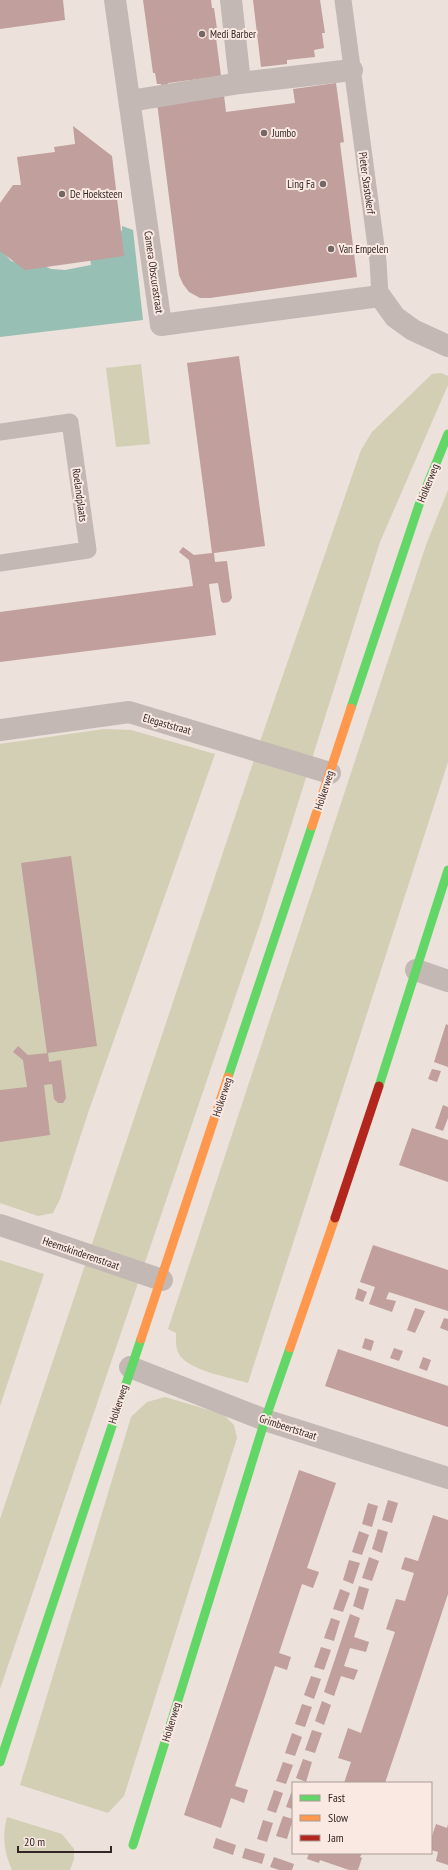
<svg xmlns="http://www.w3.org/2000/svg" width="448" height="1870" font-family="'PT Sans Narrow',sans-serif">
<style>
.green{fill:#d2cfb4}
.water{fill:#97bfb4}
.building{fill:#c09f9c}
.lines{fill:none;stroke-linecap:round;stroke-linejoin:round}
.lane{stroke:#c4b8b5;stroke-width:17}
.street{stroke:#c4b8b5;stroke-width:22}
.fast{stroke:#63d668;stroke-width:9}
.slow{stroke:#ff974d;stroke-width:9}
.jam{stroke:#b3261e;stroke-width:9}
.poi-dot{fill:#746764;stroke:#f9e9e2;stroke-width:1.5}
.labels{text-anchor:middle;dominant-baseline:central;stroke-width:4;stroke-linejoin:round;paint-order:stroke}
.poi-label{font-size:11px;fill:#342624;stroke:#f9e9e2;text-anchor:start}
.street-label{font-size:11px;fill:#342624;stroke:#f9e9e2}
</style>
<rect width="100%" height="100%" fill="#ece1db"/>
<path class="green" d="M 141,364 L 150,444 L 116,447 L 106,368 Z
M 441,373 L 448,376 L 448,385 L 380,542 L 261,921 L 0,1689 L 0,1519 L 264,730 L 361,450 L 372,432 L 432,374 Z
M 448,490 L 448,762 L 248,1383 C 231,1378 195,1371 183,1359 C 175,1352 176,1342 176,1333 L 168,1329 L 426,545 Z
M 104,729 L 131,730 L 215,754 L 88,1113 L 60,1199 L 53,1213 L 38,1216 L 0,1203 L 0,744 Z
M 0,1260 L 44,1274 L 0,1406 Z
M 165,1397 L 223,1414 L 234,1425 L 237,1438 L 124,1796 L 108,1813 L 20,1785 L 131,1417 L 147,1402 Z
M 7,1817 L 62,1834 L 74,1849 L 74,1859 L 70,1870 L 12,1870 C 4,1851 2,1837 7,1817 Z"/>
<path class="water" d="M 122,226 L 133,230 L 143,320 L 0,337 L 0,249 L 11,261 L 24,264 L 35,262 L 51,269 L 65,270 L 91,265 L 87,236 L 122,231 Z"/>
<path class="building" d="M 0,0 L 63,0 L 65,20 L 0,29 Z
M 143,0 L 211,0 L 212,8 L 214,8 L 217,29 L 215,30 L 221,76 L 168,83 L 169,87 L 161,89 L 161,84 L 157,84 L 155,73 L 153,73 Z
M 253,0 L 320,0 L 325,33 L 322,33 L 324,48 L 314,50 L 315,57 L 287,60 L 287,64 L 261,67 Z
M 336,83 L 344,142 L 340,143 L 357,277 L 210,298 L 200,298 L 189,292 L 183,284 L 179,275 L 157,103 L 224,95 L 226,112 L 295,103 L 293,89 Z
M 73,126 L 112,156 L 124,256 L 25,270 L 0,251 L 0,203 L 13,185 L 21,185 L 17,157 L 55,152 L 54,147 L 75,144 Z
M 239,356 L 265,546 L 214,553 L 215,562 L 227,561 L 232,598 L 229,602 L 223,603 L 221,601 L 218,583 L 209,584 L 216,635 L 0,662 L 0,612 L 193,586 L 189,560 L 179,552 L 183,547 L 194,555 L 212,553 L 187,363 Z
M 71,856 L 97,1046 L 47,1053 L 21,863 Z
M 446,1024 L 448,1025 L 448,1067 L 434,1062 Z
M 18,1046 L 28,1055 L 48,1053 L 49,1062 L 61,1060 L 66,1098 L 63,1103 L 58,1103 L 54,1099 L 52,1084 L 44,1085 L 50,1135 L 0,1142 L 0,1090 L 27,1087 L 23,1060 L 13,1052 Z
M 432,1069 L 441,1071 L 437,1082 L 428,1079 Z
M 443,1105 L 448,1107 L 448,1118 L 443,1131 L 435,1128 Z
M 412,1128 L 448,1140 L 448,1182 L 399,1165 Z
M 373,1245 L 448,1270 L 448,1311 L 389,1292 L 386,1299 L 396,1301 L 392,1312 L 369,1304 L 375,1287 L 360,1282 Z
M 358,1288 L 367,1292 L 363,1302 L 355,1299 Z
M 415,1308 L 425,1311 L 415,1333 L 407,1330 Z
M 444,1318 L 448,1319 L 448,1331 L 440,1328 Z
M 365,1338 L 374,1341 L 371,1351 L 362,1348 Z
M 394,1348 L 403,1351 L 399,1361 L 390,1358 Z
M 338,1349 L 448,1386 L 448,1427 L 325,1386 Z
M 423,1357 L 431,1360 L 427,1371 L 419,1368 Z
M 299,1470 L 336,1483 L 307,1568 L 319,1572 L 313,1588 L 302,1584 L 279,1653 L 291,1657 L 287,1670 L 275,1666 L 235,1786 L 248,1790 L 244,1803 L 231,1798 L 221,1828 L 184,1815 Z
M 388,1500 L 398,1503 L 392,1523 L 382,1520 Z
M 368,1503 L 378,1506 L 372,1527 L 362,1524 Z
M 433,1515 L 448,1520 L 448,1594 L 413,1700 L 385,1783 L 344,1783 L 351,1762 L 338,1758 L 348,1728 L 361,1733 L 395,1632 L 386,1629 L 396,1599 L 405,1601 L 414,1573 L 401,1569 L 405,1557 L 418,1561 Z
M 378,1529 L 388,1532 L 382,1553 L 372,1549 Z
M 359,1531 L 369,1535 L 362,1555 L 352,1552 Z
M 369,1557 L 379,1561 L 372,1581 L 362,1578 Z
M 349,1560 L 360,1563 L 353,1584 L 343,1580 Z
M 359,1586 L 369,1589 L 363,1610 L 353,1606 Z
M 340,1589 L 350,1593 L 343,1612 L 333,1609 Z
M 350,1614 L 360,1618 L 354,1637 L 369,1642 L 366,1652 L 350,1648 L 344,1666 L 358,1670 L 354,1680 L 341,1676 L 334,1696 L 324,1692 Z
M 331,1618 L 340,1621 L 334,1641 L 324,1638 Z
M 321,1647 L 331,1650 L 324,1670 L 314,1667 Z
M 311,1676 L 321,1679 L 314,1699 L 304,1695 Z
M 322,1701 L 331,1705 L 324,1725 L 315,1721 Z
M 302,1704 L 312,1707 L 305,1727 L 295,1724 Z
M 312,1730 L 322,1733 L 315,1753 L 305,1750 Z
M 292,1733 L 302,1737 L 295,1756 L 285,1753 Z
M 303,1759 L 312,1762 L 306,1782 L 296,1778 Z
M 283,1762 L 293,1765 L 286,1784 L 276,1781 Z
M 293,1788 L 293,1809 L 286,1807 Z
M 274,1790 L 283,1793 L 276,1813 L 267,1810 Z
M 283,1816 L 293,1819 L 287,1839 L 276,1836 Z
M 263,1820 L 273,1823 L 267,1842 L 257,1839 Z
M 436,1824 L 447,1828 L 448,1824 L 448,1865 L 436,1861 L 438,1852 L 431,1850 L 431,1839 Z
M 216,1838 L 236,1845 L 233,1855 L 213,1848 Z
M 245,1848 L 265,1854 L 262,1864 L 242,1858 Z
M 309,1853 L 362,1853 L 360,1857 L 362,1858 L 358,1870 L 349,1870 L 320,1860 L 319,1863 L 307,1859 Z
M 274,1857 L 294,1864 L 292,1870 L 279,1870 L 270,1867 Z"/>
<g class="lines">
<path class="lane" d="M 343,0 L 378,261 L 380,296
M 0,432 L 70,422 L 88,550 L 0,563"/>
<path class="street" d="M 115,0 L 161,325 L 380,296 L 395,317 L 413,330 L 448,346
M 231,0 L 240,83
M 130,101 L 240,83 L 352,70
M 0,730 L 129,712 L 330,773
M 416,970 L 448,981
M 0,1225 L 162,1280
M 130,1367 L 265,1420 L 448,1478"/>
<path class="fast" d="M 351,708 L 419,505 L 448,434
M 228,1077 L 312,826
M 379,1086 L 448,870
M 0,1762 L 141,1339
M 133,1845 L 265,1420 L 290,1348"/>
<path class="slow" d="M 312,826 L 351,708
M 141,1339 L 228,1077
M 290,1348 L 335,1218"/>
<path class="jam" d="M 335,1218 L 379,1086"/>
</g>
<g class="poi-dot">
<circle cx="202" cy="34" r="4"/>
<circle cx="264" cy="133" r="4"/>
<circle cx="323" cy="184" r="4"/>
<circle cx="62" cy="194" r="4"/>
<circle cx="331" cy="249" r="4"/>
</g>
<g class="labels">
<g class="poi-label">
<text x="210" y="34">Medi Barber</text>
<text x="272" y="133">Jumbo</text>
<text x="315" y="184" text-anchor="end">Ling Fa</text>
<text x="70" y="194">De Hoeksteen</text>
<text x="339" y="249">Van Empelen</text>
</g>
<g class="street-label">
<text transform="translate(367 183) rotate(82)">Pieter Stastokerf</text>
<text transform="translate(154 272) rotate(82)">Camera Obscurastraat</text>
<text transform="translate(428 483) rotate(-68)">Holkerweg</text>
<text transform="translate(80 495) rotate(82)">Roelandplaats</text>
<text transform="translate(167 724) rotate(16)">Elegaststraat</text>
<text transform="translate(324 790) rotate(-72)">Holkerweg</text>
<text transform="translate(222 1097) rotate(-72)">Holkerweg</text>
<text transform="translate(81 1253) rotate(19)">Heemskinderenstraat</text>
<text transform="translate(118 1404) rotate(-72)">Holkerweg</text>
<text transform="translate(288 1427) rotate(18)">Grimbeertstraat</text>
<text transform="translate(171 1722) rotate(-73)">Holkerweg</text>
</g>
</g>
<rect x="292" y="1782" width="140" height="72" fill="#f9e9e2" stroke="#aa9b96"/>
<rect x="300" y="1795" width="20" height="6" fill="#63d668" stroke="#aa9b96"/>
<text x="328" y="1802" font-size="12" fill="#342624">Fast</text>
<rect x="300" y="1815" width="20" height="6" fill="#ff974d" stroke="#aa9b96"/>
<text x="328" y="1822" font-size="12" fill="#342624">Slow</text>
<rect x="300" y="1835" width="20" height="6" fill="#b3261e" stroke="#aa9b96"/>
<text x="328" y="1842" font-size="12" fill="#342624">Jam</text>
<path d="M18 1846v6h93v-6" fill="none" stroke="#342624" stroke-width="2"/>
<text x="24" y="1846" font-size="12" fill="#342624" stroke="#f9e9e2" stroke-width="3" paint-order="stroke">20 m</text>
</svg>
